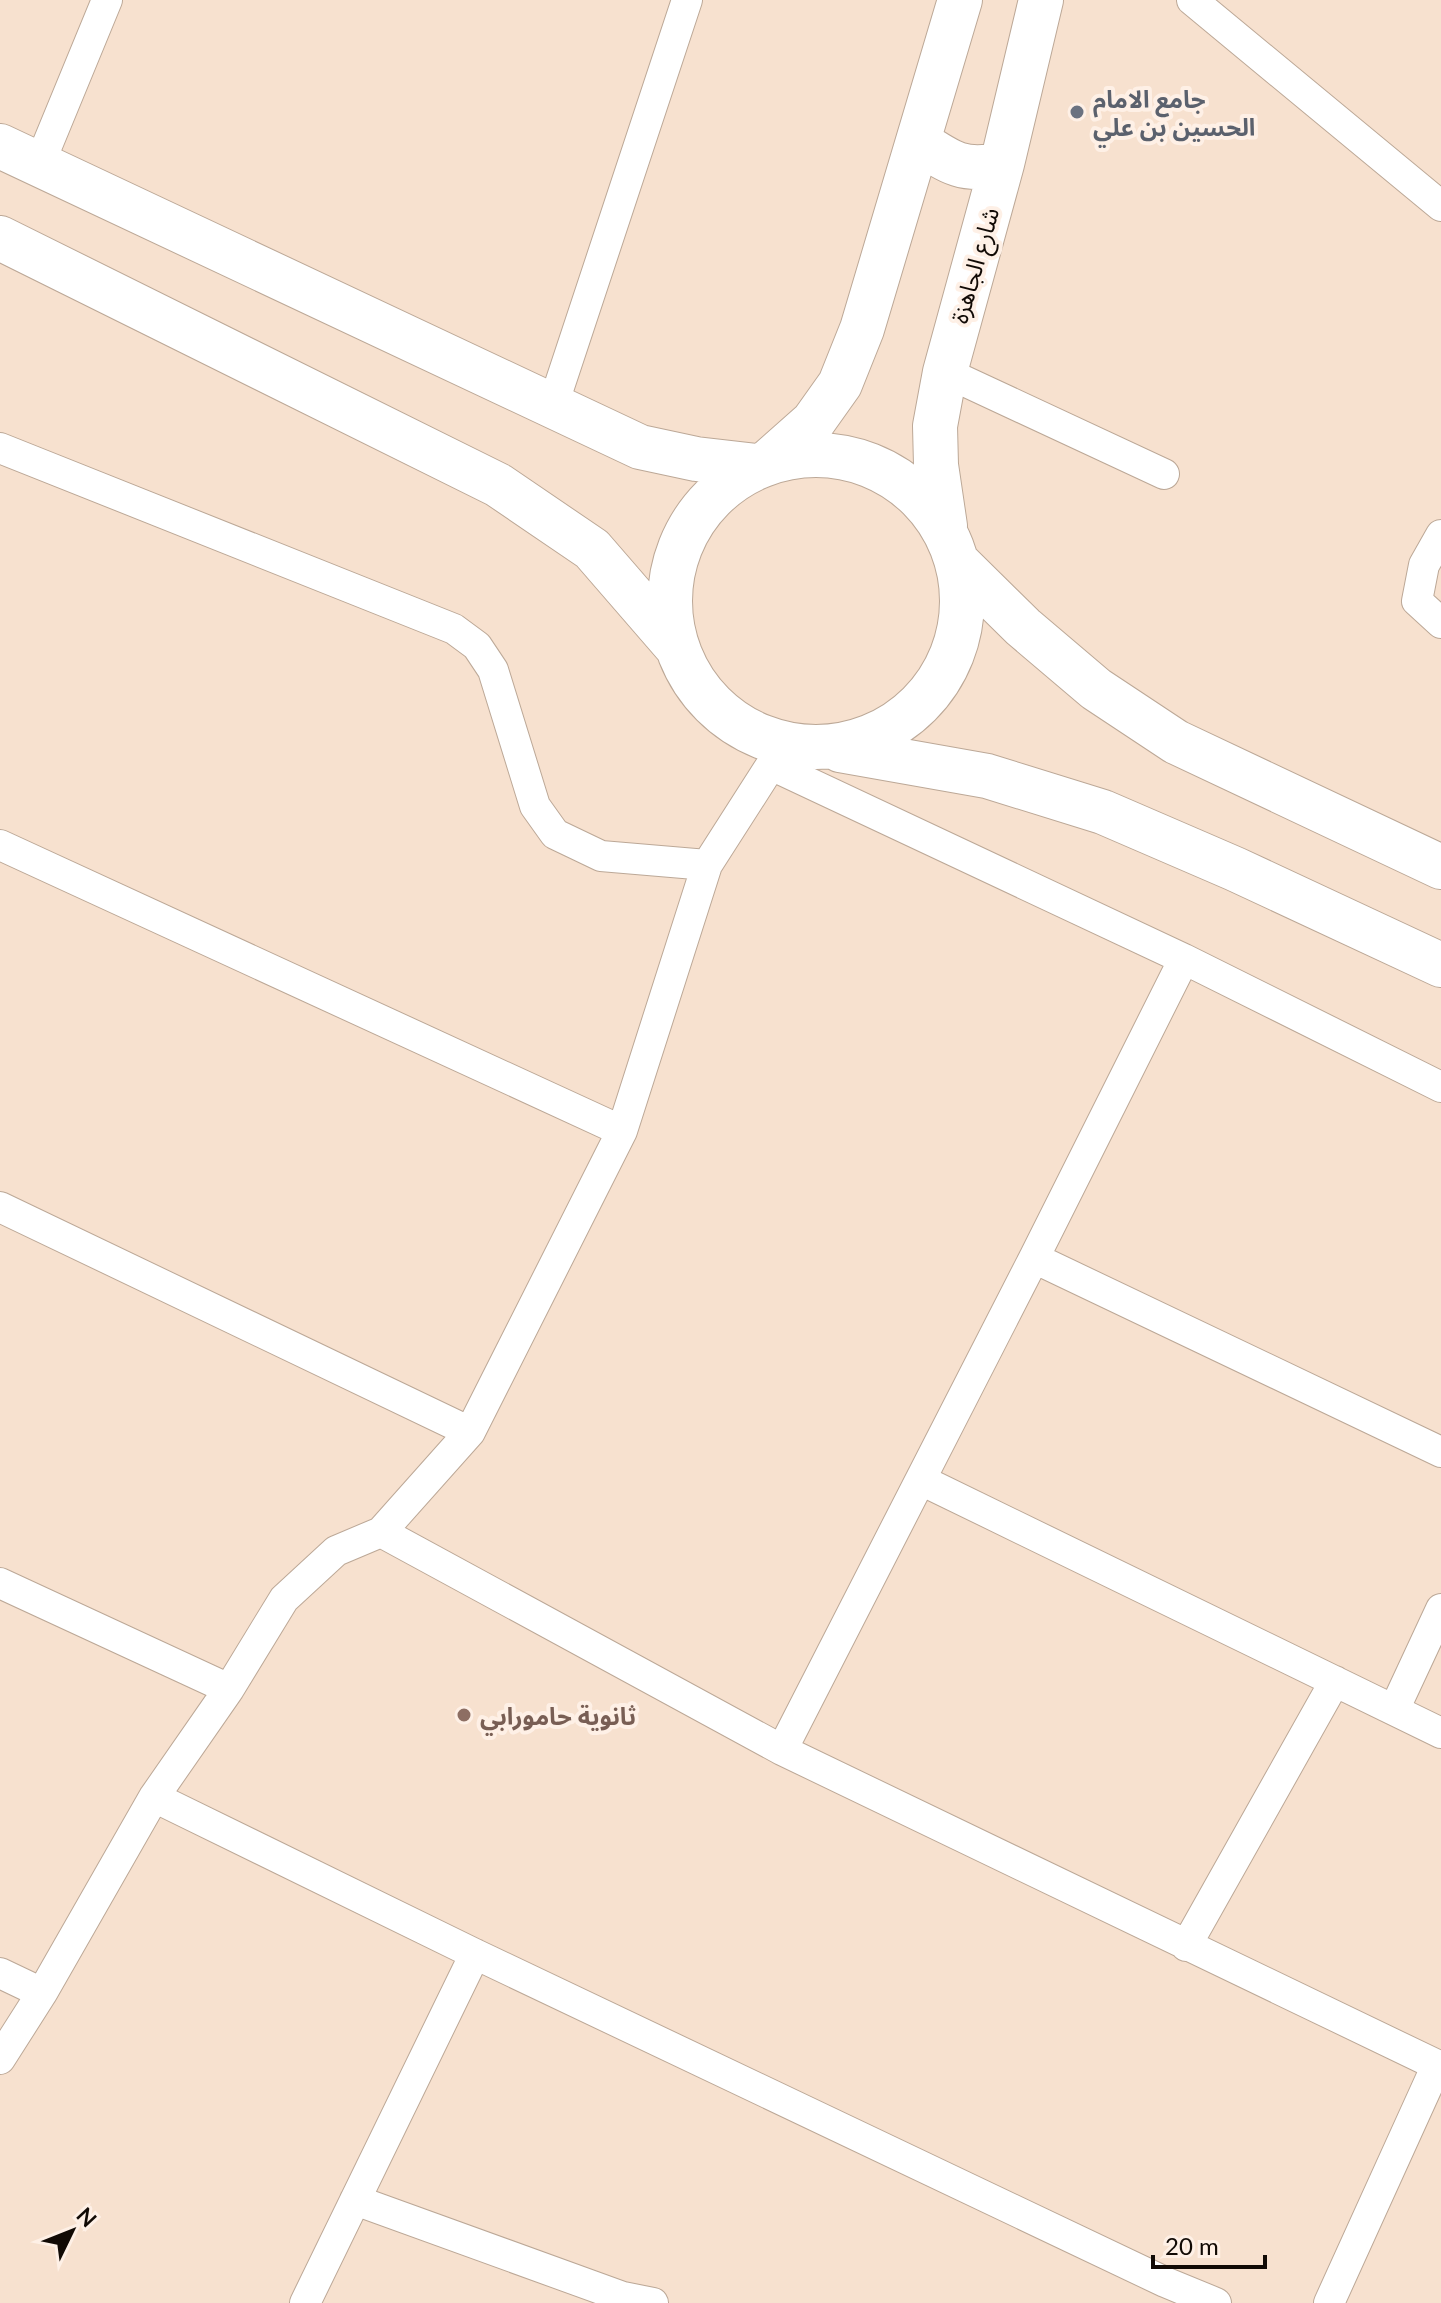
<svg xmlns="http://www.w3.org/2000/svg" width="1441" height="2303" font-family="Lato,'Noto Sans Arabic',sans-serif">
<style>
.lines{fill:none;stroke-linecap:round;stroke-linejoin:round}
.street-casing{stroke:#bca897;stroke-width:32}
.secondary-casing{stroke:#bca897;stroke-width:46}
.street{stroke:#fff;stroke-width:30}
.secondary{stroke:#fff;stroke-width:44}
.worship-dot{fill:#6b7280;stroke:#fef0e6;stroke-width:3}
.education-dot{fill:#8d6e63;stroke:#fef0e6;stroke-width:3}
.labels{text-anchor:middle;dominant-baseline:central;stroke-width:8;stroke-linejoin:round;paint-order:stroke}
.worship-label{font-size:24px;font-weight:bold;fill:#5b616d;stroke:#fef0e6;text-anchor:start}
.street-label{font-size:24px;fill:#110a05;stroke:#fef0e6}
.education-label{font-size:24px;font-weight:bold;fill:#785e54;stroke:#fef0e6;text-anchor:start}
</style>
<rect width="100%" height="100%" fill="#f7e1cf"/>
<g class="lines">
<g class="street-casing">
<path id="street" d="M 1192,0 L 1441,206
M 39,165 L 107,0
M 945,372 L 1164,474
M 553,405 L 687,0
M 0,448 L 454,629 L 477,646 L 493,670 L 535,806 L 555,834 L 601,856 L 707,865
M 1441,535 L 1424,565 L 1417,601 L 1441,623
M 771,765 L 1184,959 L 1441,1087
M 0,845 L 622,1131
M 0,1207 L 470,1432
M 1034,1258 L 1441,1452
M 921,1480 L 1441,1733
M 381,1532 L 782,1750 L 1441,2067
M 0,1583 L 229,1689
M 1394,1710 L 1441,1609
M 782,1750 L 1034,1258 L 1184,959
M 154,1797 L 475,1954 L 1165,2282 L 1216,2303
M 1186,1946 L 1335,1681
M 0,1973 L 42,1993
M 0,2059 L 42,1993 L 154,1797 L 229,1689 L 284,1599 L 336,1551 L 381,1532 L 470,1432 L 622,1131 L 707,865 L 771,765 L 779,744
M 355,2200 L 623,2297 L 653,2303
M 305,2303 L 475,1954
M 1329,2303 L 1437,2065"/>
</g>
<g class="secondary-casing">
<path id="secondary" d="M 919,142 C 950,163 964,173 1002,164
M 0,146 L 640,447 L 696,459 L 757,466
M 0,238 L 498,485 L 592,549 L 676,646
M670 601a146 146 0 1 1 292 0a146 146 0 1 1-292 0Z
M 769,461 L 813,422 L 840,384 L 862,329 L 960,0
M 945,526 L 936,465 L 935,426 L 945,372 L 1002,164 L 1041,0
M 960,565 L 1023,627 L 1096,689 L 1176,742 L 1441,867
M 840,750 L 987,776 L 1103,812 L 1235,869 L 1441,965"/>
</g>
<use href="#street" class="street"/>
<use href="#secondary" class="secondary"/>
</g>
<circle class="worship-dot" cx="1077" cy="112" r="8"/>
<circle class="education-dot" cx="464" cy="1715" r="8"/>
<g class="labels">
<g class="worship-label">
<text x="1093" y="98">جامع الامام<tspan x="1093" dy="28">الحسين بن علي</tspan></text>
</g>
<g class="street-label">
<text transform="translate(974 265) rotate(-74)">شارع الجاهزة</text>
</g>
<g class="education-label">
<text x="480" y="1715">ثانوية حامورابي</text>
</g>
</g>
<g transform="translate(72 2231) rotate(47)" stroke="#fef0e6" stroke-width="6" paint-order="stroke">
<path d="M0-6L14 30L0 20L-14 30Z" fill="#110a05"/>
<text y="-12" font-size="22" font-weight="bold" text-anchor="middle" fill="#110a05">N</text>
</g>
<path d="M1153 2255v12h112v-12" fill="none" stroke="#110a05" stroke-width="4"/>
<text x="1165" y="2255" font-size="24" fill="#110a05" stroke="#fef0e6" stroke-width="6" paint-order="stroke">20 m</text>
</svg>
